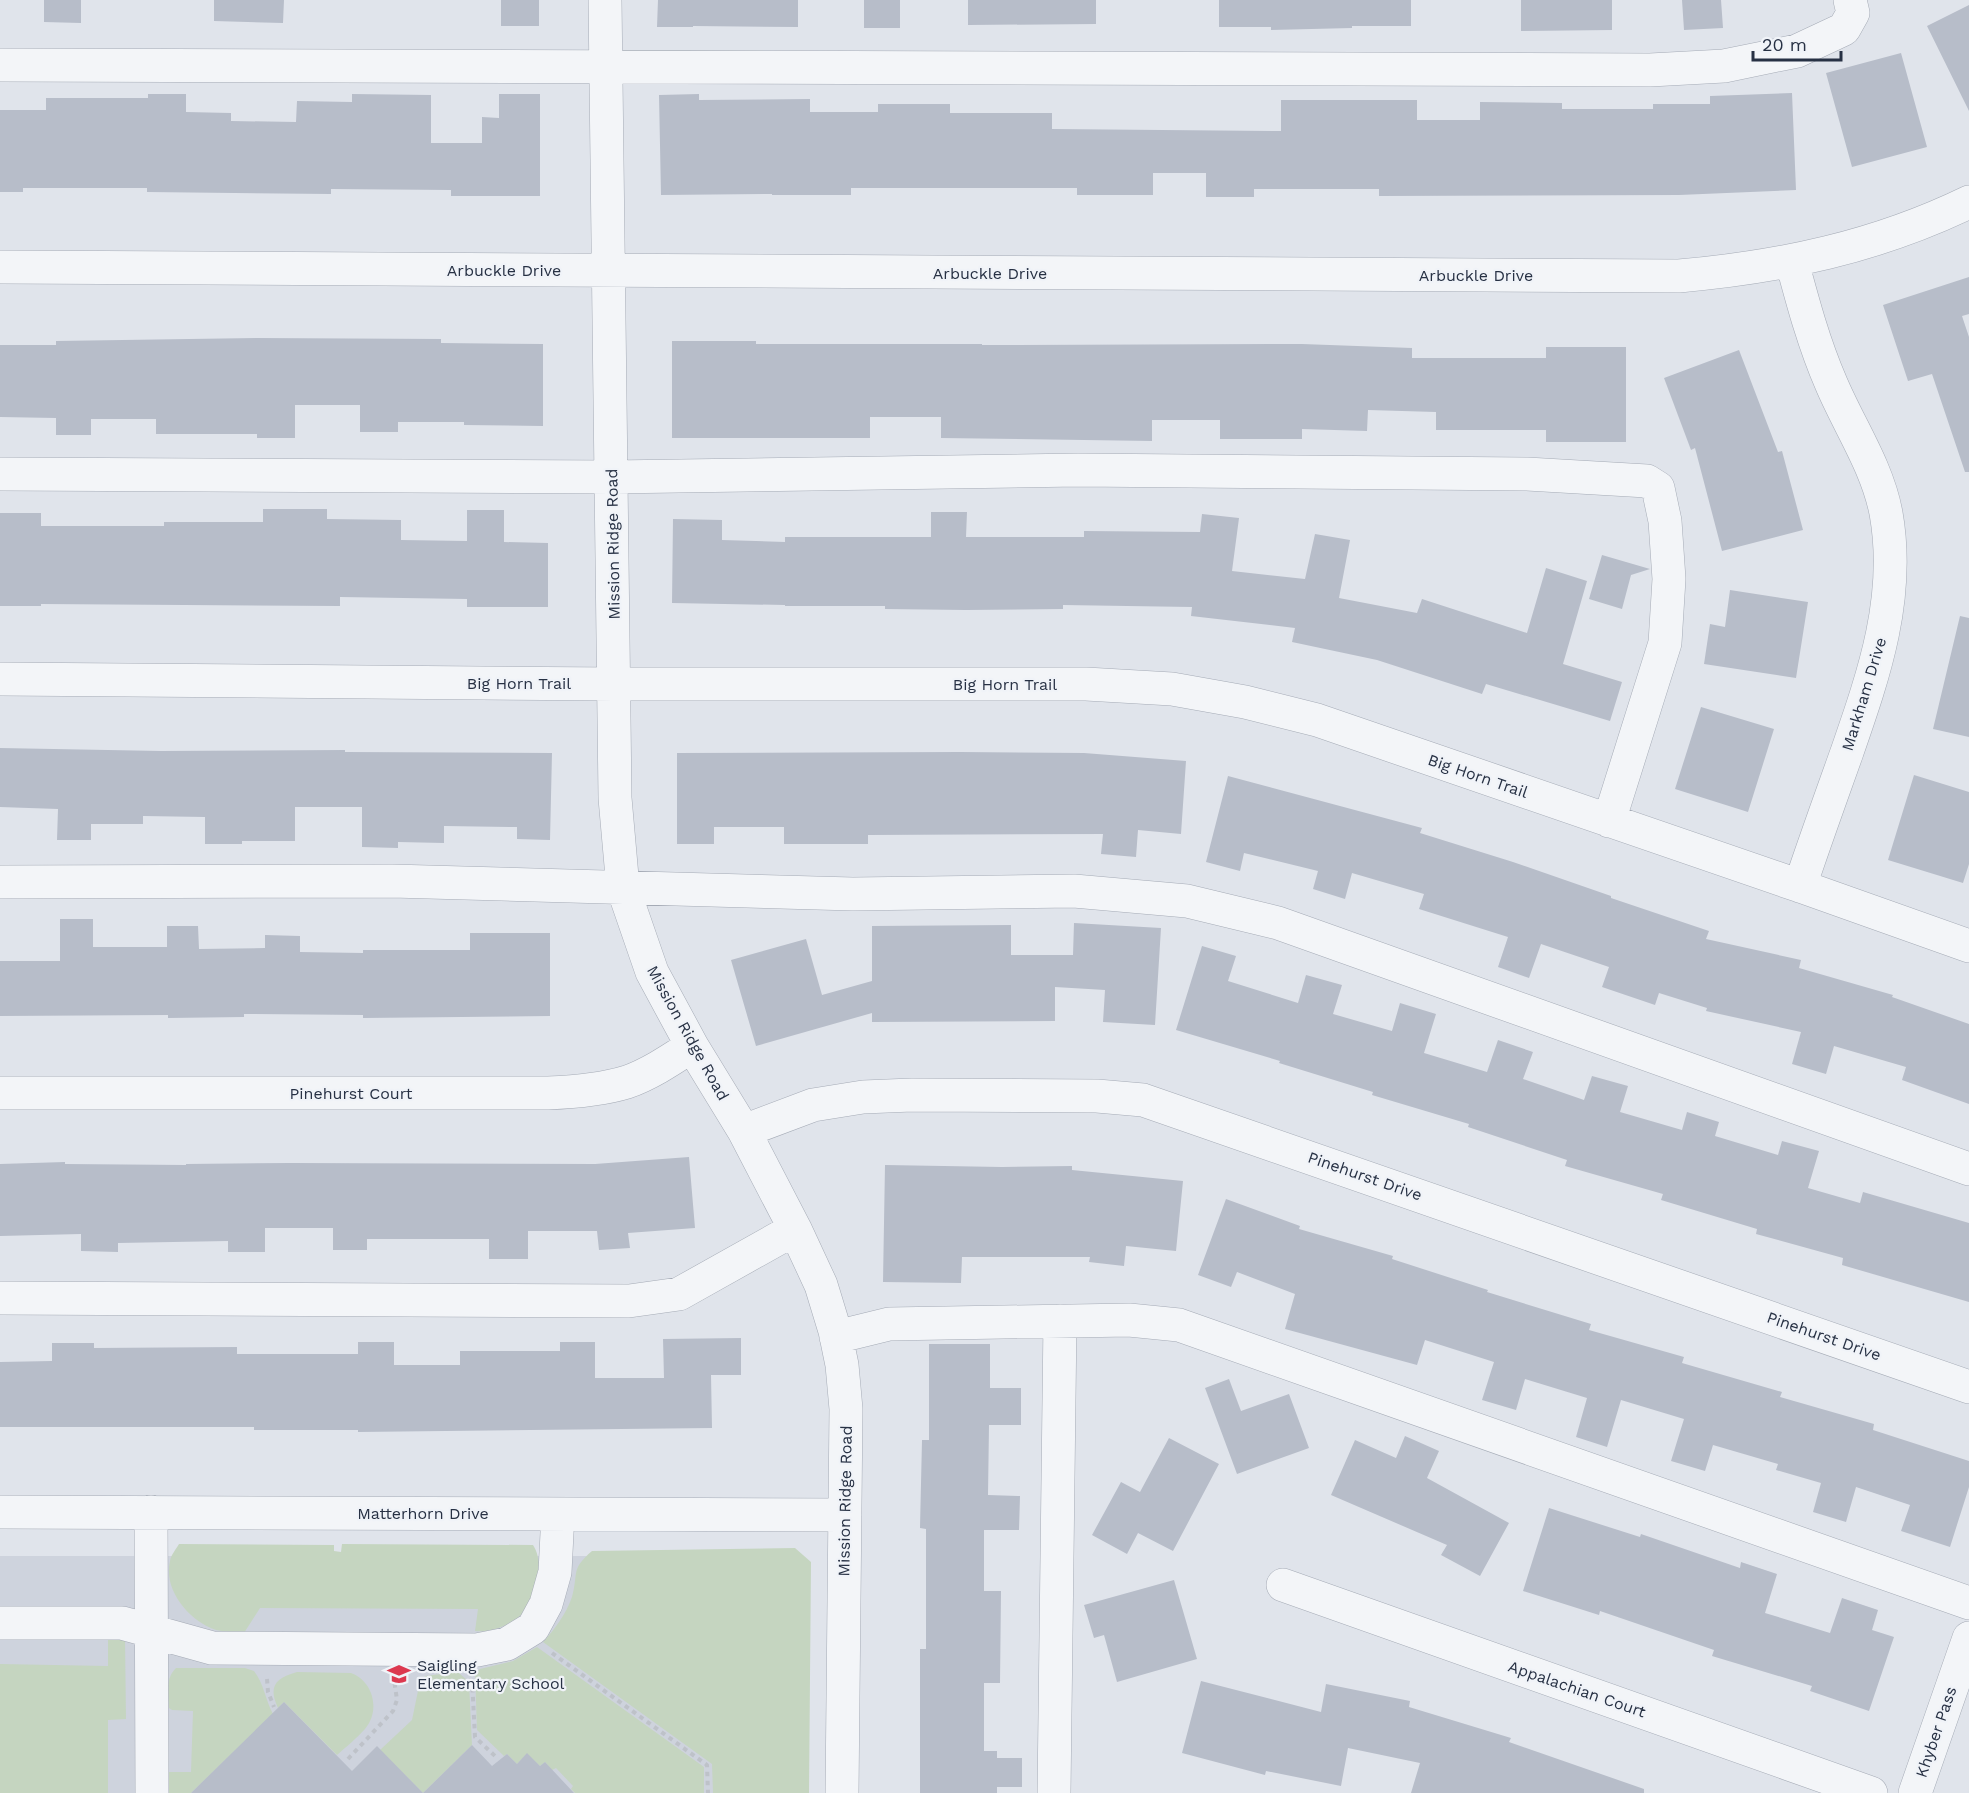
<svg xmlns="http://www.w3.org/2000/svg" width="1969" height="1793" font-family="'Work Sans',sans-serif">
<style>
.built{fill:#ced3dd}
.green{fill:#c5d5c0}
.building{fill:#b7bdc9}
.lines{fill:none;stroke-linecap:round;stroke-linejoin:round}
.minor-casing{stroke:#a5abb6;stroke-width:34}
.path{stroke:#bec2c9;stroke-width:4;stroke-dasharray:4.5 4.5;stroke-linecap:butt}
.minor{stroke:#f3f5f8;stroke-width:33}
.labels{text-anchor:middle;dominant-baseline:central;stroke-width:4.5;stroke-linejoin:round;paint-order:stroke}
.street-label{font-size:16px;fill:#273144;stroke:#f0f3f8}
.poi-label{font-size:16px;fill:#273144;stroke:#f0f3f8;text-anchor:start}
</style>
<rect width="100%" height="100%" fill="#e0e4eb"/>
<path class="built" d="M 0,1556 L 798,1556 L 797,1793 L 0,1793 Z"/>
<path class="green" d="M 179,1544 L 334,1545 L 334,1551 L 341,1552 L 342,1544 L 533,1545 C 545,1563 538,1599 522,1614 C 510,1625 491,1633 475,1631 L 478,1609 L 260,1608 L 244,1633 C 235,1632 225,1632 216,1630 C 189,1621 163,1590 170,1561 C 171,1555 176,1549 179,1544 Z
M 795,1548 L 811,1562 L 809,1793 L 713,1793 L 712,1764 L 543,1642 C 555,1629 566,1614 572,1597 C 579,1572 570,1570 592,1551 Z
M 125,1637 L 126,1719 L 108,1720 L 108,1793 L 0,1793 L 0,1664 L 108,1666 L 108,1638 Z
M 537,1647 L 704,1767 L 704,1793 L 575,1793 L 571,1789 L 573,1786 L 556,1768 L 552,1770 L 545,1762 L 540,1766 L 527,1754 L 517,1764 L 507,1754 L 504,1756 L 477,1730 L 475,1673 L 480,1669 L 513,1661 Z
M 176,1668 L 245,1668 L 254,1671 C 264,1684 265,1699 273,1714 L 191,1793 L 168,1793 L 169,1772 L 191,1772 L 193,1711 L 172,1710 L 169,1708 C 168,1693 165,1679 176,1668 Z
M 297,1672 L 351,1673 C 373,1681 381,1710 365,1729 C 357,1738 346,1747 337,1755 L 284,1702 L 278,1708 C 268,1687 275,1678 297,1672 Z
M 458,1672 L 469,1682 L 472,1745 L 423,1793 L 380,1750 L 412,1720 L 419,1686 L 425,1676 Z"/>
<path class="building" d="M 44,0 L 81,0 L 81,23 L 44,22 Z
M 214,0 L 284,0 L 283,23 L 214,21 Z
M 501,0 L 539,0 L 539,26 L 501,26 Z
M 658,0 L 798,0 L 798,27 L 693,26 L 693,27 L 657,27 Z
M 864,0 L 900,0 L 900,28 L 864,28 Z
M 968,0 L 1096,0 L 1096,24 L 968,25 Z
M 1219,0 L 1411,0 L 1411,26 L 1352,26 L 1352,28 L 1271,30 L 1271,27 L 1219,27 Z
M 1521,0 L 1612,0 L 1612,30 L 1521,31 Z
M 1682,0 L 1721,0 L 1723,28 L 1684,30 Z
M 1969,5 L 1969,111 L 1927,26 Z
M 1901,53 L 1927,147 L 1852,167 L 1826,73 Z
M 1792,93 L 1796,190 L 1679,195 L 1379,196 L 1379,189 L 1254,189 L 1254,197 L 1206,197 L 1206,173 L 1153,173 L 1153,195 L 1077,195 L 1077,188 L 851,188 L 851,195 L 772,195 L 772,194 L 661,195 L 659,95 L 699,94 L 699,100 L 810,99 L 810,112 L 878,112 L 878,104 L 950,104 L 950,113 L 1052,113 L 1052,129 L 1281,131 L 1281,100 L 1417,100 L 1417,120 L 1480,120 L 1480,102 L 1562,103 L 1562,109 L 1653,109 L 1653,104 L 1710,104 L 1710,96 Z
M 148,94 L 186,94 L 186,112 L 231,113 L 231,121 L 296,122 L 297,101 L 352,102 L 352,94 L 431,95 L 431,143 L 482,143 L 482,117 L 499,118 L 499,94 L 540,94 L 540,196 L 451,196 L 451,190 L 331,189 L 331,194 L 147,192 L 147,188 L 23,188 L 23,192 L 0,192 L 0,110 L 46,110 L 46,98 L 148,98 Z
M 1969,277 L 1969,314 L 1962,316 L 1969,337 L 1969,472 L 1965,472 L 1932,374 L 1908,381 L 1883,305 Z
M 257,338 L 441,339 L 441,343 L 543,344 L 543,426 L 464,425 L 464,422 L 398,422 L 398,432 L 360,432 L 360,405 L 295,405 L 295,438 L 257,438 L 257,434 L 156,434 L 156,419 L 91,419 L 91,435 L 56,435 L 56,418 L 0,417 L 0,345 L 56,345 L 56,341 Z
M 672,341 L 756,341 L 756,344 L 982,344 L 982,345 L 1302,344 L 1412,348 L 1412,358 L 1546,358 L 1546,347 L 1626,347 L 1626,442 L 1546,442 L 1546,430 L 1436,430 L 1436,412 L 1368,410 L 1367,431 L 1302,429 L 1302,439 L 1220,439 L 1220,420 L 1152,420 L 1152,441 L 941,438 L 941,417 L 870,417 L 870,438 L 672,438 Z
M 1739,350 L 1778,452 L 1782,451 L 1803,530 L 1722,551 L 1695,448 L 1691,450 L 1664,378 Z
M 263,509 L 327,509 L 327,519 L 401,520 L 401,540 L 467,541 L 467,510 L 504,510 L 504,542 L 548,543 L 548,607 L 467,607 L 467,599 L 340,597 L 340,606 L 41,604 L 41,606 L 0,606 L 0,513 L 41,513 L 41,526 L 164,526 L 164,522 L 263,522 Z
M 931,512 L 967,512 L 966,537 L 1084,537 L 1084,531 L 1200,532 L 1202,514 L 1239,518 L 1232,571 L 1305,579 L 1315,534 L 1350,540 L 1339,598 L 1417,613 L 1422,599 L 1527,633 L 1546,568 L 1587,581 L 1563,664 L 1622,682 L 1610,721 L 1486,684 L 1482,694 L 1377,660 L 1292,642 L 1295,628 L 1191,616 L 1192,607 L 1063,605 L 1063,609 L 966,610 L 885,609 L 885,606 L 785,606 L 785,605 L 672,603 L 673,519 L 722,520 L 722,540 L 785,542 L 785,537 L 931,537 Z
M 1602,555 L 1650,569 L 1631,575 L 1622,609 L 1589,599 Z
M 1730,590 L 1808,602 L 1796,678 L 1704,664 L 1710,624 L 1725,627 Z
M 1960,616 L 1969,618 L 1969,737 L 1933,729 Z
M 1701,707 L 1774,729 L 1748,812 L 1675,789 Z
M 0,748 L 161,751 L 345,750 L 345,752 L 552,753 L 550,840 L 517,839 L 517,827 L 444,826 L 444,843 L 398,842 L 398,848 L 362,847 L 362,807 L 295,807 L 295,841 L 242,841 L 242,844 L 205,844 L 205,817 L 143,816 L 143,824 L 91,824 L 91,840 L 57,840 L 58,809 L 0,807 Z
M 960,752 L 1084,753 L 1186,761 L 1181,834 L 1138,830 L 1136,857 L 1101,854 L 1103,834 L 868,835 L 868,844 L 784,844 L 784,827 L 714,827 L 714,844 L 677,844 L 677,753 Z
M 1914,775 L 1969,792 L 1969,864 L 1963,883 L 1888,860 Z
M 1228,776 L 1422,828 L 1420,833 L 1513,862 L 1611,896 L 1611,898 L 1709,931 L 1706,939 L 1801,960 L 1799,968 L 1893,995 L 1892,997 L 1969,1024 L 1969,1104 L 1902,1080 L 1906,1067 L 1834,1046 L 1826,1074 L 1792,1064 L 1801,1032 L 1706,1011 L 1707,1008 L 1659,993 L 1655,1005 L 1602,987 L 1609,967 L 1541,944 L 1529,978 L 1498,967 L 1508,937 L 1419,909 L 1424,894 L 1352,873 L 1345,899 L 1313,889 L 1318,871 L 1244,853 L 1240,871 L 1206,862 Z
M 60,919 L 93,919 L 93,947 L 167,947 L 167,926 L 198,926 L 199,949 L 265,948 L 265,935 L 300,936 L 300,952 L 363,953 L 363,950 L 470,950 L 470,933 L 550,933 L 550,1016 L 363,1018 L 363,1015 L 244,1014 L 244,1017 L 168,1018 L 168,1015 L 0,1016 L 0,961 L 60,961 Z
M 1074,923 L 1161,928 L 1155,1025 L 1103,1022 L 1105,990 L 1055,987 L 1055,1021 L 872,1022 L 872,1013 L 756,1046 L 731,960 L 806,939 L 822,995 L 872,981 L 872,926 L 1011,925 L 1011,955 L 1073,955 Z
M 1202,946 L 1236,956 L 1228,981 L 1298,1003 L 1306,975 L 1342,985 L 1333,1014 L 1392,1031 L 1400,1003 L 1436,1014 L 1424,1053 L 1487,1072 L 1498,1040 L 1533,1052 L 1523,1079 L 1584,1100 L 1592,1076 L 1628,1086 L 1620,1112 L 1682,1130 L 1687,1112 L 1719,1122 L 1715,1136 L 1778,1155 L 1782,1141 L 1819,1151 L 1808,1188 L 1860,1203 L 1863,1192 L 1969,1223 L 1969,1302 L 1842,1265 L 1843,1258 L 1756,1234 L 1757,1229 L 1661,1200 L 1663,1194 L 1565,1166 L 1567,1160 L 1468,1127 L 1469,1124 L 1372,1095 L 1373,1092 L 1279,1063 L 1280,1061 L 1176,1030 Z
M 689,1157 L 695,1228 L 628,1233 L 630,1248 L 599,1250 L 597,1231 L 528,1231 L 528,1259 L 489,1259 L 489,1239 L 367,1239 L 367,1250 L 333,1250 L 333,1228 L 265,1228 L 265,1252 L 228,1252 L 228,1241 L 118,1243 L 118,1252 L 81,1251 L 81,1234 L 0,1236 L 0,1164 L 65,1162 L 65,1164 L 186,1165 L 186,1164 L 290,1163 L 595,1164 Z
M 885,1165 L 1002,1167 L 1072,1166 L 1072,1170 L 1183,1181 L 1176,1251 L 1126,1246 L 1124,1266 L 1089,1262 L 1090,1257 L 962,1257 L 961,1283 L 883,1282 Z
M 1226,1199 L 1300,1226 L 1299,1229 L 1393,1256 L 1392,1259 L 1488,1290 L 1487,1292 L 1591,1324 L 1589,1330 L 1684,1357 L 1682,1363 L 1782,1392 L 1780,1397 L 1874,1424 L 1873,1430 L 1969,1461 L 1969,1487 L 1950,1547 L 1901,1531 L 1910,1505 L 1856,1487 L 1846,1522 L 1813,1512 L 1821,1483 L 1776,1470 L 1778,1464 L 1713,1445 L 1705,1471 L 1671,1461 L 1684,1419 L 1621,1400 L 1607,1447 L 1576,1437 L 1587,1398 L 1525,1379 L 1516,1410 L 1482,1400 L 1494,1362 L 1425,1340 L 1417,1365 L 1285,1329 L 1295,1294 L 1237,1272 L 1231,1287 L 1198,1275 Z
M 741,1338 L 741,1375 L 711,1375 L 712,1428 L 358,1432 L 358,1430 L 254,1430 L 254,1427 L 0,1427 L 0,1362 L 52,1361 L 52,1343 L 94,1343 L 94,1348 L 237,1347 L 237,1354 L 358,1354 L 358,1342 L 394,1342 L 394,1365 L 460,1365 L 460,1351 L 560,1351 L 560,1342 L 595,1342 L 595,1378 L 664,1378 L 663,1339 Z
M 929,1344 L 990,1344 L 990,1388 L 1021,1388 L 1021,1425 L 989,1425 L 988,1495 L 1020,1496 L 1019,1530 L 984,1530 L 984,1591 L 1001,1591 L 1000,1683 L 984,1683 L 984,1751 L 997,1751 L 997,1758 L 1022,1758 L 1022,1787 L 997,1787 L 997,1793 L 920,1793 L 920,1649 L 926,1649 L 926,1529 L 920,1528 L 922,1440 L 929,1440 Z
M 1229,1379 L 1241,1411 L 1289,1394 L 1309,1448 L 1237,1474 L 1205,1388 Z
M 1405,1436 L 1439,1451 L 1427,1478 L 1509,1523 L 1480,1576 L 1441,1555 L 1447,1545 L 1331,1495 L 1355,1440 L 1396,1458 Z
M 1169,1438 L 1219,1464 L 1173,1551 L 1138,1533 L 1127,1554 L 1092,1535 L 1121,1482 L 1140,1492 Z
M 1549,1508 L 1640,1537 L 1641,1534 L 1740,1568 L 1741,1562 L 1777,1574 L 1765,1613 L 1830,1633 L 1842,1598 L 1878,1610 L 1872,1630 L 1894,1637 L 1869,1711 L 1810,1691 L 1812,1686 L 1712,1656 L 1714,1650 L 1600,1611 L 1599,1615 L 1523,1591 Z
M 1174,1580 L 1197,1659 L 1117,1682 L 1104,1635 L 1094,1638 L 1084,1605 Z
M 1201,1681 L 1321,1712 L 1326,1684 L 1410,1701 L 1409,1707 L 1511,1738 L 1509,1742 L 1644,1789 L 1644,1793 L 1411,1793 L 1420,1763 L 1348,1748 L 1341,1786 L 1266,1771 L 1265,1775 L 1182,1753 Z
M 284,1702 L 352,1771 L 377,1746 L 423,1793 L 472,1745 L 492,1766 L 507,1754 L 517,1764 L 527,1753 L 540,1766 L 545,1762 L 574,1793 L 191,1793 Z"/>
<g class="lines">
<g class="minor-casing">
<path id="minor" d="M 605,0 L 615,798 L 623,888 L 652,972 L 692,1046 L 744,1131 L 795,1229 L 821,1285 L 835,1331 L 842,1365 L 846,1409 L 842,1793
M 0,65 L 1650,70 L 1724,66 L 1797,51 L 1844,29 L 1853,13 L 1850,0
M 1792,262 C 1803,303 1814,344 1831,383 C 1849,426 1877,466 1886,513 C 1901,597 1874,674 1847,752 C 1831,797 1815,841 1800,886
M 0,267 L 1679,276 C 1781,267 1876,247 1969,202
M 0,474 L 612,477 L 1078,470 L 1527,474 L 1647,481 L 1658,488 L 1665,521 L 1669,579 L 1665,643 L 1609,821
M 0,679 L 615,684 L 1086,684 L 1172,689 L 1245,702 L 1317,720 L 1800,886 L 1969,946
M 0,882 L 392,881 L 853,894 L 1074,891 L 1187,901 L 1278,923 L 1969,1169
M 0,1093 L 548,1093 C 575,1092 601,1090 627,1082 C 650,1074 672,1059 692,1046
M 744,1131 L 813,1105 L 863,1097 L 912,1095 L 1097,1096 L 1143,1100 L 1969,1387
M 0,1298 L 629,1301 L 679,1294 L 795,1229
M 836,1337 L 889,1324 L 1129,1320 L 1179,1325 L 1969,1603
M 0,1512 L 845,1515
M 151,1512 L 152,1793
M 1283,1585 L 1871,1793
M 0,1623 L 122,1623 L 212,1648 L 477,1650 L 507,1644 L 533,1628 L 546,1604 L 555,1572 L 558,1514
M 1054,1793 L 1060,1321
M 1915,1793 L 1969,1638"/>
</g>
<path class="path" d="M 552,1653 L 707,1765 L 708,1793
M 267,1679 L 268,1692 L 274,1707
M 472,1679 L 475,1737 L 496,1757
M 348,1759 L 393,1711 L 397,1700 L 394,1679"/>
<use href="#minor" class="minor"/>
</g>
<defs>
<g id="school-bare" transform="scale(1.8)"><path d="M0-5L7-2L0 1L-7-2ZM-4 1L0 2.5L4 1V4Q0 6-4 4Z" fill="#dc384f" stroke="#f0f3f8" stroke-width="2.5" paint-order="stroke"/></g>
</defs>
<g fill-rule="evenodd">
<use href="#school-bare" x="399" y="1674"/>
</g>
<g class="labels">
<g class="street-label">
<text x="504" y="270">Arbuckle Drive</text>
<text x="990" y="273">Arbuckle Drive</text>
<text x="1476" y="275">Arbuckle Drive</text>
<text transform="translate(613 544) rotate(-91)">Mission Ridge Road</text>
<text x="519" y="683">Big Horn Trail</text>
<text x="1005" y="684">Big Horn Trail</text>
<text transform="translate(1864 694) rotate(-73)">Markham Drive</text>
<text transform="translate(1478 776) rotate(19)">Big Horn Trail</text>
<text transform="translate(688 1033) rotate(61)">Mission Ridge Road</text>
<text x="351" y="1093">Pinehurst Court</text>
<text transform="translate(1365 1176) rotate(19)">Pinehurst Drive</text>
<text transform="translate(1824 1336) rotate(19)">Pinehurst Drive</text>
<text transform="translate(845 1501) rotate(-89)">Mission Ridge Road</text>
<text x="423" y="1513">Matterhorn Drive</text>
<text transform="translate(1577 1689) rotate(19)">Appalachian Court</text>
<text transform="translate(1936 1732) rotate(-71)">Khyber Pass</text>
</g>
<g class="poi-label">
<text x="417" y="1665">Saigling<tspan x="417" dy="18">Elementary School</tspan></text>
</g>
</g>
<path d="M1753 51v9h88v-9" fill="none" stroke="#273144" stroke-width="3"/>
<text x="1762" y="51" font-size="18" fill="#273144" stroke="#f0f3f8" stroke-width="4.5" paint-order="stroke">20 m</text>
</svg>
